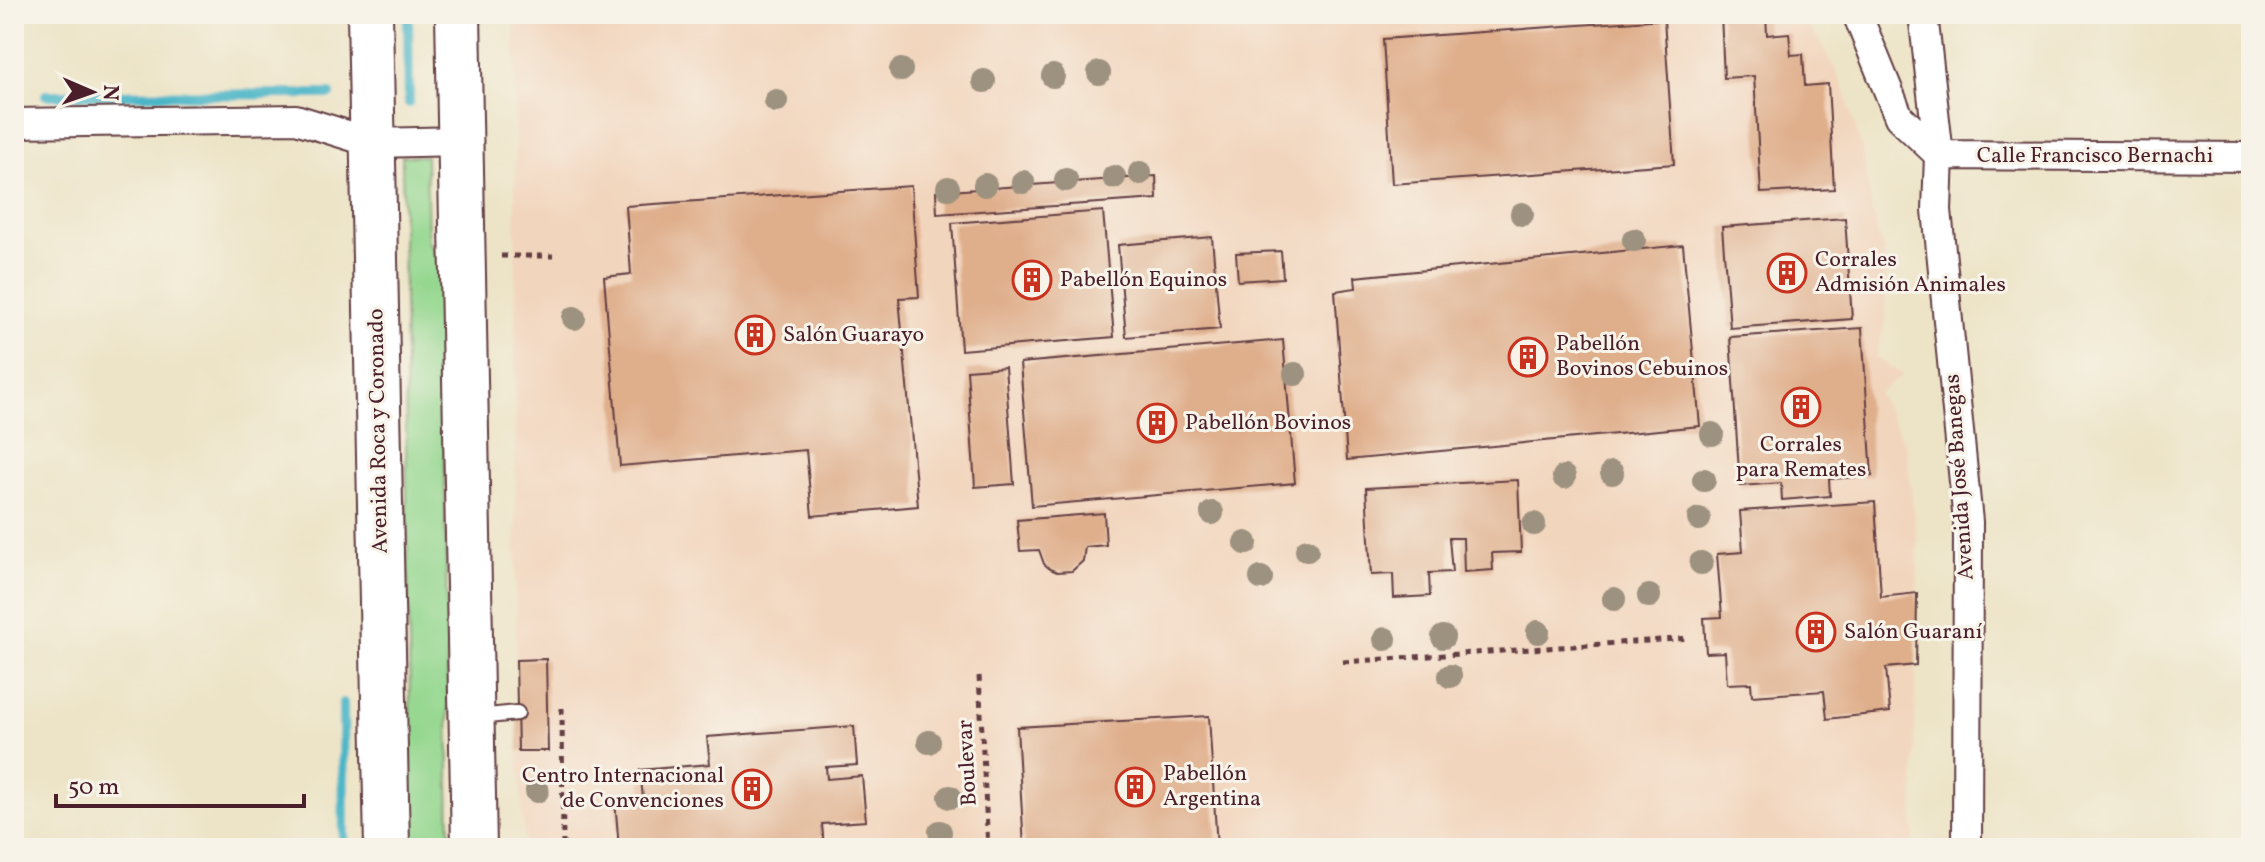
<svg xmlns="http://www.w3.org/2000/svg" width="2265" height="862" font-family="Vollkorn,serif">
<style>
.built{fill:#f2d5bd}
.green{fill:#94d78f;stroke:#6f7b5d;stroke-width:2}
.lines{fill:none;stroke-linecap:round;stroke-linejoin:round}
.stream{stroke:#4ab5c7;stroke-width:10}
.building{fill:#dfae8b}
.lane-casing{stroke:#623d42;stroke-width:18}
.street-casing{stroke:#623d42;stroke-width:32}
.primary-casing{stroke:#623d42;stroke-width:48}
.path{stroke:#623d42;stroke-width:5;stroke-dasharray:6 6;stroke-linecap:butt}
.lane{stroke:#fff;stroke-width:14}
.street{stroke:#fff;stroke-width:28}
.primary{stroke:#fff;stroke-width:44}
.tree{fill:#9d917f}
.labels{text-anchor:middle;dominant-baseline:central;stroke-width:6;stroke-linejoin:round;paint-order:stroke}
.street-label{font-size:22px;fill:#4a1f2b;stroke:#f7f3e8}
.poi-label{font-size:22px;fill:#4a1f2b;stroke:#f7f3e8;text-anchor:start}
</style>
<rect width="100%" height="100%" fill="#f7f3e8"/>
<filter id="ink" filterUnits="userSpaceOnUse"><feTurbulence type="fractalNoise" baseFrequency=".0125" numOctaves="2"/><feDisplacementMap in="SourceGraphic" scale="16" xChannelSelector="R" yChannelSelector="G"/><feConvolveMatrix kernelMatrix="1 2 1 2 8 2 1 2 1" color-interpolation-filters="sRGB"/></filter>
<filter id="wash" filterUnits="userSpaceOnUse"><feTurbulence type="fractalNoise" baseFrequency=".006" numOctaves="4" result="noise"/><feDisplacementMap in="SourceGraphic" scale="32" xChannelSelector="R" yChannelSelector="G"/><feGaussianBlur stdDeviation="1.8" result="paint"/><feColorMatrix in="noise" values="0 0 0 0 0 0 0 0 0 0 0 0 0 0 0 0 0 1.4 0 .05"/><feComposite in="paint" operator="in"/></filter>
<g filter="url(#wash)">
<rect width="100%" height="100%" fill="#ede4c7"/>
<path class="built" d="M 519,14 L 1798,14 L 1820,41 L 1842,82 L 1862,150 L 1873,218 L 1884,253 L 1886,321 L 1875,357 L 1903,375 L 1878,393 L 1906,445 L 1918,550 L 1913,848 L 525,848 L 518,751 L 516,660 L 515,28 Z"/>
<path class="green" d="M 402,156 L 426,156 L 428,241 L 442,269 L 450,848 L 412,848 Z"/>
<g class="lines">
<path class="stream" d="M 408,14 L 409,103
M 46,95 L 330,94
M 343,703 L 344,848"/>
</g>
<g id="blocks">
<path class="building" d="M 1721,14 L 1766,14 L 1767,35 L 1789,33 L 1791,55 L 1803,54 L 1805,86 L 1828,84 L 1834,189 L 1761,193 L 1754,76 L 1724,78 Z
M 1664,19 L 1674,164 L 1392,184 L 1383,39 Z
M 1156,176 L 1157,199 L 937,214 L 936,192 Z
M 911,186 L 919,297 L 899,298 L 918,506 L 812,516 L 806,450 L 620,466 L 604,277 L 631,274 L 626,206 Z
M 1103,211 L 1114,337 L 961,350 L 952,223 Z
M 1845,218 L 1852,319 L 1730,328 L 1722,227 Z
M 1212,237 L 1220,329 L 1126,337 L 1118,245 Z
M 1683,245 L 1700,426 L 1347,460 L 1335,291 L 1356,288 L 1355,277 Z
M 1281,251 L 1283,278 L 1238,281 L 1236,253 Z
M 1862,328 L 1872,476 L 1829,479 L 1830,496 L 1782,500 L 1781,483 L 1740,486 L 1730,337 Z
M 1283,340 L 1295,483 L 1032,506 L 1020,363 Z
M 1005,367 L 1014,484 L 975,487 L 967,370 Z
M 1518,480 L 1521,552 L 1492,553 L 1493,570 L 1464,572 L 1463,538 L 1449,538 L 1452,572 L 1429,573 L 1430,596 L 1394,598 L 1393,574 L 1371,575 L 1366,488 Z
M 1875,502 L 1881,597 L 1917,593 L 1916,665 L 1886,668 L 1890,712 L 1827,719 L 1824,691 L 1752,696 L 1751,683 L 1727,684 L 1725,652 L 1706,653 L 1704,618 L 1722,617 L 1717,554 L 1743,552 L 1740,511 Z
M 1104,513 L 1106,545 L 1085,547 L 1083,561 L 1072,571 L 1057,572 L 1050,569 L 1044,564 L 1039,550 L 1020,551 L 1017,520 Z
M 546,659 L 548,751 L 518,751 L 516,660 Z
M 1209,716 L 1217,848 L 1024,848 L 1017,727 Z
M 854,726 L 857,765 L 826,767 L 827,779 L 862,776 L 866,821 L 822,824 L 824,848 L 619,848 L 615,800 L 643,798 L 640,770 L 710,764 L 707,737 Z"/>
</g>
</g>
<g filter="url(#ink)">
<use href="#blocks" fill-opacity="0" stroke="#623d42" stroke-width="2"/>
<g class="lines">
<g class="lane-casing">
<path id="lane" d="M 478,717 L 517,713"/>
</g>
<g class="street-casing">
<path id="street" d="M 1857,14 L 1899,117 L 1939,155
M 1923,14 L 1939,155 L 1937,210 L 1968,522 L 1967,848
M 14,123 L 296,119 L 373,143 L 462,141
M 1939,155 L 2251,157"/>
</g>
<g class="primary-casing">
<path id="primary" d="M 370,14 L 387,848
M 458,14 L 474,848"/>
</g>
<path class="path" d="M 501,256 L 553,256
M 1343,662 L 1690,638
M 979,676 L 988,848
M 562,708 L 563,848"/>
<use href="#lane" class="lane"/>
<use href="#street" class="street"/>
<use href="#primary" class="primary"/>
</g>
<g class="tree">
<circle cx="901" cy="70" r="12"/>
<circle cx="1099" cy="73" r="12"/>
<circle cx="1053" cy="76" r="12"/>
<circle cx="984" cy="81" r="12"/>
<circle cx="776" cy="101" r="12"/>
<circle cx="1140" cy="173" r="12"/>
<circle cx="1114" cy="177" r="12"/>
<circle cx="1066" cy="180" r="12"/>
<circle cx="1023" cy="182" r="12"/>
<circle cx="985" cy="185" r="12"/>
<circle cx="948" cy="188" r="12"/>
<circle cx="1522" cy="214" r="12"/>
<circle cx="1634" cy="240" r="12"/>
<circle cx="574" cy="318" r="12"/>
<circle cx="1295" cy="374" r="12"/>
<circle cx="1712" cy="434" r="12"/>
<circle cx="1612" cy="473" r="12"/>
<circle cx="1564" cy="477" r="12"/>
<circle cx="1704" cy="480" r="12"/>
<circle cx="1212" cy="513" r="12"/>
<circle cx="1699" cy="519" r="12"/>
<circle cx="1534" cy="524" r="12"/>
<circle cx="1246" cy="543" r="12"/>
<circle cx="1307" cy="550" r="12"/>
<circle cx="1701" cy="563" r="12"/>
<circle cx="1261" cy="578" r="12"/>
<circle cx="1649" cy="596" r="12"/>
<circle cx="1614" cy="599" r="12"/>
<circle cx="1538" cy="632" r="12"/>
<circle cx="1443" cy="637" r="12"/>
<circle cx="1385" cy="639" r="12"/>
<circle cx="1450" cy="676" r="12"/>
<circle cx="929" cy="742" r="12"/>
<circle cx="537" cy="791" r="12"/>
<circle cx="950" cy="797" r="12"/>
<circle cx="940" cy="832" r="12"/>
</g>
</g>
<defs>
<g id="building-ring" transform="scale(2)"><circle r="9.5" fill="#f7f3e8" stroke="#c8321e" stroke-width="1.5"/><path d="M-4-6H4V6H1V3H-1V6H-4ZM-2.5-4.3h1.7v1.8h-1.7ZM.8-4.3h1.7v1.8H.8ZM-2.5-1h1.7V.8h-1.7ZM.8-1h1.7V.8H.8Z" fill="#c8321e"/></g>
</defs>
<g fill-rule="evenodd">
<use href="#building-ring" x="1787" y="273"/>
<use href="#building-ring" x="1032" y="280"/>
<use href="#building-ring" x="755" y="335"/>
<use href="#building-ring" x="1528" y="357"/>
<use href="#building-ring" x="1801" y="407"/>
<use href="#building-ring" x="1157" y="423"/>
<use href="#building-ring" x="1816" y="632"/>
<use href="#building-ring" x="1135" y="787"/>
<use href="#building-ring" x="752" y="789"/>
</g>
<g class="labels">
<g class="street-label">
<text x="2095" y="156">Calle Francisco Bernachi</text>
<text transform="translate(379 431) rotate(-91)">Avenida Roca y Coronado</text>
<text transform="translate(1960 477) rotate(-94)">Avenida José Banegas</text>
<text transform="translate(968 763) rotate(-93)">Boulevar</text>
</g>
<g class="poi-label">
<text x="1815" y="260">Corrales<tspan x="1815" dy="25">Admisión Animales</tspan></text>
<text x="1060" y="280">Pabellón Equinos</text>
<text x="783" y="335">Salón Guarayo</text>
<text x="1556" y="344">Pabellón<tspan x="1556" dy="25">Bovinos Cebuinos</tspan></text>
<text x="1185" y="423">Pabellón Bovinos</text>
<text x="1801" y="445" text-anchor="middle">Corrales<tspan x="1801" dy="25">para Remates</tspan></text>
<text x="1844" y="632">Salón Guaraní</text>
<text x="1163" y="774">Pabellón<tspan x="1163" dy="25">Argentina</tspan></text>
<text x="724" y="776" text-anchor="end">Centro Internacional<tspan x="724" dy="25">de Convenciones</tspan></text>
</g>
</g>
<rect width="2265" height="862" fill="none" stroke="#f7f3e8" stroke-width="48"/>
<g transform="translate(92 92) rotate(92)" stroke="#f7f3e8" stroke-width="6" paint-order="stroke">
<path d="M0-6L14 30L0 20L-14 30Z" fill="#4a1f2b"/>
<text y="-12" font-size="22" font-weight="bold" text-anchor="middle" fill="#4a1f2b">N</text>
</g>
<path d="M56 794v12h248v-12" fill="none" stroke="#4a1f2b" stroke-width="4"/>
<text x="68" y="794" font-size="24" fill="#4a1f2b" stroke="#f7f3e8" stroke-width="6" paint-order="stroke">50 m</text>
</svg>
